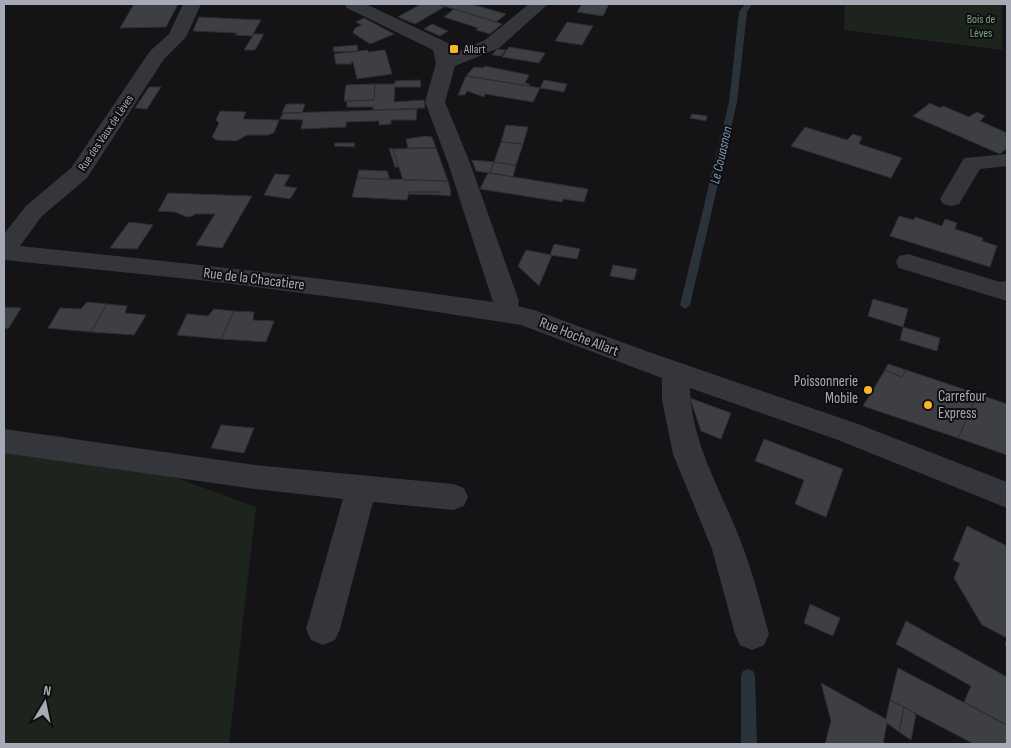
<svg xmlns="http://www.w3.org/2000/svg" width="1011" height="748" font-family="'Sofia Sans Condensed',sans-serif">
<style>
.green{fill:#1c241d}
.lines{fill:none;stroke-linecap:round;stroke-linejoin:round}
.stream{fill:#2a333a;fill-rule:evenodd}
.building{fill:#3e3f43;stroke:#2e2e32}
.minor{fill:#35363b;fill-rule:evenodd}
.poi-dot{fill:#f5b62d;stroke:#0f0f11;stroke-width:2}
.labels{text-anchor:middle;dominant-baseline:central;stroke-width:4;stroke-linejoin:round;paint-order:stroke}
.far-park-label{font-size:12px;fill:#7ca27f;stroke:#0f0f11}
.far-poi-label{font-size:12px;fill:#a6aab6;stroke:#0f0f11;text-anchor:start}
.far-street-label{font-size:12px;fill:#a6aab6;stroke:#0f0f11}
.far-water-label{font-size:14px;font-style:italic;fill:#7c98b2;stroke:#0f0f11}
.street-label{font-size:15px;fill:#a6aab6;stroke:#0f0f11}
.poi-label{font-size:15px;fill:#a6aab6;stroke:#0f0f11;text-anchor:end}
</style>
<rect width="100%" height="100%" fill="#141416"/>
<path class="green" d="M 845,4 L 1007,4 L 1007,6 L 1002,6 L 1002,50 L 844,30 Z
M 4,431 L 62,436 L 256,507 L 229,744 L 4,744 Z"/>
<g class="lines">
<path class="stream" d="M 745,4 L 752,4 L 747,12 L 737,102 L 690,305 L 685,309 L 680,305 L 729,102 L 739,12 Z
M 748,669 L 753,671 L 755,676 L 757,744 L 741,744 L 741,676 L 743,671 Z"/>
</g>
<path class="building" d="M 134,4 L 178,4 L 166,27 L 120,28 Z
M 421,4 L 437,4 L 444,7 L 415,24 L 398,17 Z
M 437,4 L 471,4 L 506,14 L 496,22 Z
M 582,4 L 609,4 L 603,16 L 577,12 Z
M 454,9 L 496,22 L 502,24 L 490,34 L 476,30 L 478,28 L 444,17 Z
M 199,17 L 261,20 L 252,36 L 235,35 L 237,33 L 193,31 Z
M 364,18 L 394,34 L 370,44 L 353,33 L 355,28 L 362,25 L 356,22 Z
M 567,22 L 593,26 L 582,45 L 555,41 Z
M 432,24 L 448,31 L 440,36 L 424,29 Z
M 254,34 L 264,34 L 255,50 L 244,50 Z
M 357,45 L 358,51 L 334,52 L 333,47 Z
M 509,47 L 545,53 L 539,63 L 502,57 Z
M 497,49 L 506,50 L 501,56 L 492,55 Z
M 368,50 L 368,52 L 385,50 L 392,74 L 357,79 L 353,62 L 351,62 L 352,64 L 336,64 L 334,54 Z
M 485,66 L 529,75 L 525,83 L 530,84 L 529,86 L 466,76 L 474,67 L 483,68 Z
M 466,76 L 529,86 L 540,88 L 533,102 L 485,94 L 484,97 L 467,91 L 465,95 L 458,95 Z
M 420,80 L 421,87 L 395,87 L 394,102 L 424,100 L 425,108 L 373,110 L 373,107 L 347,107 L 347,102 L 344,101 L 374,100 L 375,84 L 395,84 L 395,81 Z
M 544,80 L 567,84 L 564,92 L 540,88 Z
M 375,84 L 374,100 L 344,101 L 346,85 Z
M 149,87 L 161,87 L 147,109 L 135,108 Z
M 930,103 L 940,108 L 943,106 L 969,117 L 977,112 L 985,116 L 980,121 L 1007,133 L 1005,135 L 1007,136 L 1007,148 L 1000,154 L 913,116 Z
M 286,104 L 305,104 L 302,113 L 282,113 Z
M 417,109 L 416,120 L 391,120 L 391,124 L 379,125 L 379,121 L 346,122 L 346,127 L 301,129 L 303,120 L 280,119 L 283,113 Z
M 220,111 L 246,112 L 243,119 L 279,120 L 274,133 L 268,135 L 247,135 L 236,141 L 216,140 L 212,137 L 219,123 L 216,120 Z
M 692,114 L 707,116 L 706,121 L 690,118 Z
M 506,125 L 528,127 L 523,144 L 501,142 Z
M 805,127 L 847,140 L 853,134 L 862,137 L 859,144 L 902,158 L 891,178 L 791,146 Z
M 425,136 L 432,137 L 436,148 L 408,148 L 406,139 Z
M 501,142 L 523,144 L 516,165 L 494,162 Z
M 335,143 L 355,143 L 354,147 L 334,146 Z
M 389,148 L 393,149 L 399,167 L 395,167 Z
M 436,148 L 448,181 L 403,180 L 393,149 Z
M 472,160 L 494,162 L 490,173 L 476,171 Z
M 494,162 L 516,165 L 513,177 L 490,173 Z
M 359,170 L 387,171 L 390,180 L 357,178 Z
M 488,173 L 490,173 L 588,189 L 584,202 L 563,199 L 562,202 L 480,189 Z
M 275,174 L 290,175 L 284,186 L 297,188 L 290,199 L 264,195 Z
M 357,178 L 448,181 L 451,192 L 450,196 L 439,195 L 440,192 L 409,192 L 407,200 L 352,197 Z
M 409,192 L 440,192 L 439,195 L 408,194 Z
M 168,193 L 222,195 L 252,196 L 222,248 L 196,245 L 215,214 L 195,214 L 193,216 L 187,217 L 175,212 L 158,211 Z
M 899,216 L 914,220 L 915,217 L 942,226 L 945,219 L 957,223 L 955,229 L 983,238 L 982,241 L 997,246 L 990,267 L 890,236 Z
M 129,222 L 153,225 L 137,249 L 110,248 Z
M 554,244 L 580,249 L 577,259 L 550,255 Z
M 526,250 L 552,255 L 539,286 L 518,266 Z
M 613,265 L 637,269 L 634,280 L 610,276 Z
M 873,299 L 908,309 L 903,327 L 868,316 Z
M 87,302 L 107,304 L 91,332 L 48,328 L 60,308 L 81,309 Z
M 107,304 L 127,306 L 125,313 L 146,315 L 134,335 L 91,332 Z
M 4,307 L 21,308 L 8,329 L 4,328 Z
M 214,309 L 234,311 L 221,339 L 177,335 L 187,314 L 208,316 Z
M 234,311 L 254,312 L 253,320 L 274,321 L 266,342 L 221,339 Z
M 903,327 L 940,338 L 937,351 L 900,340 Z
M 888,364 L 906,370 L 902,377 L 885,370 Z
M 885,370 L 902,377 L 906,370 L 978,394 L 958,438 L 863,406 Z
M 978,394 L 1007,404 L 1007,455 L 958,438 Z
M 690,398 L 731,413 L 721,439 L 701,431 Z
M 221,425 L 254,428 L 244,453 L 211,448 Z
M 764,439 L 843,469 L 826,517 L 795,504 L 804,480 L 755,461 Z
M 967,526 L 1007,546 L 1007,646 L 1005,645 L 1007,638 L 982,625 L 954,578 L 960,563 L 953,560 Z
M 810,604 L 840,618 L 833,636 L 804,623 Z
M 906,621 L 1007,677 L 1007,725 L 964,702 L 971,686 L 896,644 Z
M 898,668 L 1007,725 L 1007,744 L 974,744 L 890,700 Z
M 821,683 L 886,719 L 890,700 L 904,707 L 899,732 L 887,723 L 883,744 L 825,744 L 831,721 Z
M 904,707 L 916,714 L 911,740 L 899,732 Z"/>
<g class="lines">
<path class="minor" d="M 183,4 L 201,4 L 186,37 L 164,59 L 87,178 L 42,216 L 20,246 C 178,262 336,279 493,302 L 448,163 L 425,102 L 436,63 L 433,50 L 347,8 L 344,4 L 366,4 L 448,43 L 452,54 L 485,40 L 529,4 L 548,4 L 499,48 L 455,66 L 445,102 L 470,163 L 519,301 L 518,306 L 534,310 L 646,351 L 858,424 L 1007,482 L 1007,508 L 838,440 L 690,388 C 691,446 725,496 744,550 C 754,577 761,606 769,634 L 764,645 L 752,650 L 740,645 L 735,634 L 712,549 L 673,454 L 662,400 L 662,378 L 521,325 L 378,303 L 218,282 L 4,260 L 4,234 L 26,206 L 71,168 L 150,51 L 169,34 Z
M 1007,154 L 1007,166 L 980,169 L 959,204 L 951,206 L 943,204 L 940,199 L 964,158 Z
M 908,254 L 1000,282 L 1007,281 L 1007,301 L 899,268 L 896,262 L 899,256 Z
M 4,429 L 255,465 L 453,484 L 464,488 L 468,497 L 464,506 L 453,510 L 373,502 L 340,629 L 335,640 L 323,645 L 311,640 L 306,629 L 343,499 L 255,489 L 4,453 Z"/>
</g>
<g class="poi-dot">
<rect x="449" y="44" width="10" height="10" rx="2.5"/>
<circle cx="868" cy="390" r="5"/>
<circle cx="928" cy="405" r="5"/>
</g>
<g class="labels">
<g class="far-park-label">
<text x="981" y="19">Bois de<tspan x="981" dy="14">Lèves</tspan></text>
</g>
<g class="far-poi-label">
<text x="464" y="49">Allart</text>
</g>
<g class="far-street-label">
<text transform="translate(106 133) rotate(-56)">Rue des Vaux de Lèves</text>
</g>
<g class="far-water-label">
<text transform="translate(721 155) rotate(-77)">Le Couasnon</text>
</g>
<g class="street-label">
<text transform="translate(254 279) rotate(7)">Rue de la Chacatiere</text>
<text transform="translate(579 337) rotate(21)">Rue Hoche Allart</text>
</g>
<g class="poi-label">
<text x="858" y="381">Poissonnerie<tspan x="858" dy="17">Mobile</tspan></text>
<text x="938" y="396" text-anchor="start">Carrefour<tspan x="938" dy="17">Express</tspan></text>
</g>
</g>
<rect width="1011" height="748" fill="none" stroke="#a6aab6" stroke-width="10"/>
<g transform="translate(45 703) rotate(10)" stroke="#0f0f11" stroke-width="4" paint-order="stroke">
<path d="M0-4L9 19L0 12L-9 19Z" fill="#a6aab6"/>
<text y="-8" font-size="14" font-weight="bold" text-anchor="middle" fill="#a6aab6">N</text>
</g>
</svg>
